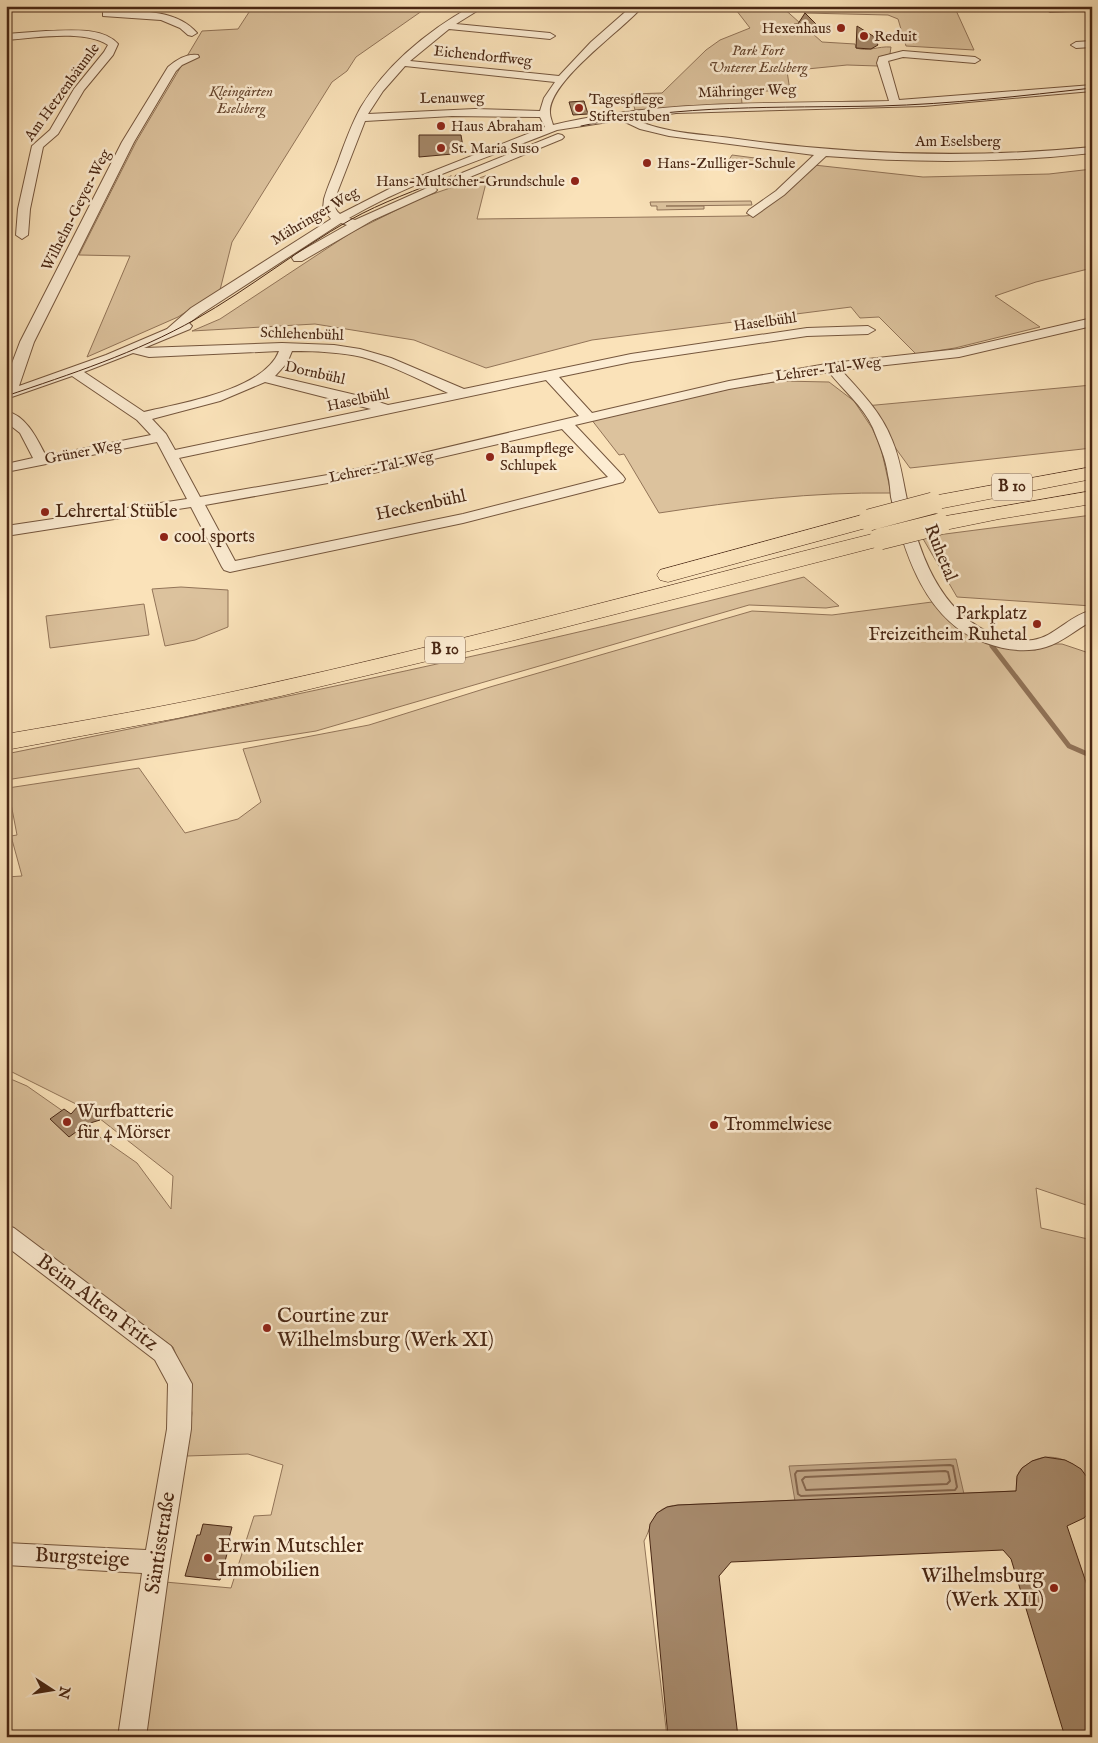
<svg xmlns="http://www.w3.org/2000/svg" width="1098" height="1743" font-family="'IM FELL English',serif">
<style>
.green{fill:#dcc29d;stroke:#927458}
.water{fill:#bea281;stroke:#8f7155}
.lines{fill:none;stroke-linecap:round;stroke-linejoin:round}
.shore{stroke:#84644a;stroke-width:2}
.stream-far1{stroke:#8f7155;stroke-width:4}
.stream{stroke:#8f7155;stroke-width:5}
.building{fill:#a5886a;stroke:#492714}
.minor-casing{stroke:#75563d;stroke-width:2}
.highway-casing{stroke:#492714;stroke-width:1}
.minor{fill:#fcecd2;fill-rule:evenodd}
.highway{fill:#fae2b9;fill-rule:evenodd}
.tram{stroke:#492714;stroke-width:1}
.highway-bridge-casing{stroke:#492714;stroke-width:22;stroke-linecap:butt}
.highway-bridge{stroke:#fae2b9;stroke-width:21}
.poi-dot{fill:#8f2418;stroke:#fcecd2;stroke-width:2}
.labels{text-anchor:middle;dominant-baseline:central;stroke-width:5;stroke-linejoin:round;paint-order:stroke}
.far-poi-label{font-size:15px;fill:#492714;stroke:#fcecd2;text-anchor:start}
.far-park-label{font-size:15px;font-style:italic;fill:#66462f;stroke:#fcecd2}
.far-street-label{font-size:15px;fill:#492714;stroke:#fcecd2}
.shield{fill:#fcecd2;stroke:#7f624d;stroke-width:1}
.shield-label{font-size:16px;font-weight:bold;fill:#492714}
.street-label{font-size:18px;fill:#492714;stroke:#fcecd2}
.poi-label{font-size:18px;fill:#492714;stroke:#fcecd2;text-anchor:start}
.near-street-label{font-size:21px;fill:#492714;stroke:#fcecd2}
.near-poi-label{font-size:21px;fill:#492714;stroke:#fcecd2;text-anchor:start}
</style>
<rect width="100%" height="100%" fill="#fae2b9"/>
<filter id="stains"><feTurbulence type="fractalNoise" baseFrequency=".004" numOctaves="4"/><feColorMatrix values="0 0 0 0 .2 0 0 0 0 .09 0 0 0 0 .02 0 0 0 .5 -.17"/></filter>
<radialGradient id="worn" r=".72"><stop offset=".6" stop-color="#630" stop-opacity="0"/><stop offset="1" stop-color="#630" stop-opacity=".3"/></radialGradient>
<path class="green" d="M 253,6 L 429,6 L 356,57 L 347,71 L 332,82 L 232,242 L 220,290 L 178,317 L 87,357 L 130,256 L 79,255 L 136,142 L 202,31 L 238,29 Z
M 733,6 L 781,6 L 800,23 L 794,24 L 793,29 L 800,32 L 812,33 L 822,42 L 855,44 L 856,48 C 868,52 878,46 891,47 L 890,54 L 879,57 L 878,66 L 847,65 L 787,71 L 790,91 L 741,91 L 742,104 L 635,110 L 631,94 L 662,93 L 706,50 L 720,40 L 750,28 Z
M 797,6 L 954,6 L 974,50 L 906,46 L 898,19 L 888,15 L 805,13 Z
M 732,155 L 770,160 L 766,168 L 727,163 Z
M 814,165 L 923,177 L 1049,174 L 1092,169 L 1092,268 L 1036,282 L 995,296 L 1040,327 L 955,348 L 916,354 L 879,317 L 860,318 L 851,307 L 592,340 L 486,368 L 414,340 L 315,324 L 192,331 L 220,319 L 352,232 L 421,198 L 488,175 L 477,219 L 744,216 L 756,215 Z
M 751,201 L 752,205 L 666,206 L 704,206 L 704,209 L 657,210 L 657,206 L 651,206 L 650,202 Z
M 781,381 L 829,382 L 854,401 L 872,428 L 881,448 L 891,493 C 811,492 738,501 659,513 L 624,454 L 619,455 L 591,419 L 734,388 Z
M 1092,385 L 1092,448 L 910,468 L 865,406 Z
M 1092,515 L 1092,606 L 957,597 L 922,537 Z
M 804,577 L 839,606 L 826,608 L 749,605 L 316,731 L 6,780 L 6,754 C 273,700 540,645 804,577 Z
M 181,587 L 228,590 L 228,627 L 195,640 L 165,646 L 152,589 Z
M 932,602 L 955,627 L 984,642 L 1020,649 L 1035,650 L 1054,644 L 1062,644 L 1086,652 L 1092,680 L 1092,1207 L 1036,1188 L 1041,1228 L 1092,1240 L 1092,1485 C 1080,1462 1050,1448 1028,1464 C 1023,1467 1019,1470 1018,1475 C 1016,1480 1017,1486 1017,1491 L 678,1505 C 652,1507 654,1522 644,1541 L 667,1737 L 139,1737 L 165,1582 L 231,1588 L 254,1516 L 271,1515 L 283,1465 L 248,1454 L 187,1456 L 192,1413 L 186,1380 L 173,1347 L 6,1223 L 6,1077 L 27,1086 L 137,1163 L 171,1209 L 173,1176 L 90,1111 L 6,1069 L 6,877 L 22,876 L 11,836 L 17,835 L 8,788 L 139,768 L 185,833 L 238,819 L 261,802 L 243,749 L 369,725 L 490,687 L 752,611 L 832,615 Z
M 144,604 L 149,635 L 50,648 L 46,616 Z"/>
<path class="water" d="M 956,1459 L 964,1494 L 795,1501 L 789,1466 Z"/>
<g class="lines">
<path class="shore" d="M 950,1465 L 953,1466 L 957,1487 L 955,1490 L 801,1496 L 798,1494 L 795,1474 L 797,1471 Z
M 945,1471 L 948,1472 L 950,1481 L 947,1484 L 806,1490 L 802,1480 L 805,1477 Z"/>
<path class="stream-far1" d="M 991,644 L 993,647"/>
<path class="stream" d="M 992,646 L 1069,746 L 1092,756"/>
</g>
<path class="building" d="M 805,13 L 821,29 L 794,30 Z
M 857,26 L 873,36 L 878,45 L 871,49 L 856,48 Z
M 584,101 L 588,114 L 573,115 L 569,102 Z
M 419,135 L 461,135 L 464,153 L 419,157 Z
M 79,1105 L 90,1111 L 100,1120 L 87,1124 L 69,1137 L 50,1119 L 64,1109 L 71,1114 Z
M 1045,1457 L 1065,1460 L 1073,1464 L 1081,1469 L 1092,1484 L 1092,1509 L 1084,1518 L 1067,1526 L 1092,1600 L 1092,1737 L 1065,1737 L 1011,1559 L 1003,1550 L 731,1562 L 719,1576 L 738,1737 L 668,1737 L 649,1531 L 650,1524 L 657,1513 L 667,1507 L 678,1505 L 1016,1491 L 1017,1476 L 1022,1468 L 1032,1461 Z
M 203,1524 L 232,1527 L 229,1538 L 231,1539 L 220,1580 L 185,1576 L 197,1535 L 200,1535 Z"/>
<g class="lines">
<g class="minor-casing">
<path id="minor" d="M 472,6 L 485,6 L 456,24 L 550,33 L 555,36 L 550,39 L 449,29 L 410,61 L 559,76 L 591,42 L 632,6 L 643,6 C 623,30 548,81 550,113 C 550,117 552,121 553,125 C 662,99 778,104 889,101 L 877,63 L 879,57 L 903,51 L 975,57 L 980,60 L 975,63 L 903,57 L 888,61 L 899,100 L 1092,85 L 1092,91 L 924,106 L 676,113 L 634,119 C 663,133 699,134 730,138 C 851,155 970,159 1092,147 L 1092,153 C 1003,163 915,163 826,156 L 784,195 L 753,217 L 747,213 L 749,210 L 776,191 L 814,155 L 669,136 L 640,129 L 621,120 L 557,130 C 488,158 414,180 349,218 L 355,220 L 427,188 L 435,188 L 437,190 L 435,192 L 373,220 L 302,261 L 294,261 L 292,258 L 294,255 L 347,225 L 341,223 L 201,314 L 189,323 L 192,326 L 190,329 L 144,348 L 282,343 L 334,345 L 360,349 L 391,358 L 464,389 L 631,354 L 807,328 L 868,326 L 875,330 L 868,334 L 807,336 L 631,362 L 559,377 L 592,413 L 729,381 L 832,363 L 959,349 L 1092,318 L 1092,326 L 959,357 L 841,370 C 861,392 881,412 892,440 C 900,459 902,476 906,495 C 916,543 934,601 979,627 C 995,637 1014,643 1033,640 C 1054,637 1069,616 1090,611 L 1092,612 L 1092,621 C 1076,629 1063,642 1046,647 C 1026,653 1005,650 986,643 C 926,623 904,553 891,497 C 890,490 890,482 888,475 C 886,459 879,443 873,428 C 863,406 843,390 829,372 L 729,389 L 575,425 L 623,476 L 625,479 L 623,482 L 463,523 L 230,572 L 224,570 L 222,567 L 191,507 L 6,536 L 6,526 L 187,499 L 157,442 L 6,472 L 6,464 L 33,458 L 20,433 L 6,422 L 6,411 C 27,416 37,439 46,456 L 151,435 L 137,420 L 72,376 L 6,399 L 6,379 L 20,342 L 122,142 L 168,67 C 176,60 187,53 198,55 L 199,57 L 182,65 L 176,71 L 134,142 L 34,342 L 19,386 L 106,355 L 167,329 L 191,308 L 331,219 L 323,209 L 324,199 C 328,185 335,171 340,156 C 346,140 352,123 361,107 C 387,64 429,30 472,6 ZM 405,66 L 555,82 L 544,98 L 540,111 L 475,109 L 368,114 L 383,91 ZM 452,116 L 540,117 L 545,127 L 393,187 L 340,214 C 332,208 335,201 337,193 L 365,121 ZM 279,351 C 264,390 182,403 144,412 L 84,372 L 133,353 L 149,357 ZM 292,351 C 315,351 339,352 362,357 C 392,365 420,380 448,393 L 388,405 L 360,396 L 275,376 L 287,363 ZM 546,380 L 579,416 L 339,473 L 200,497 L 179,458 ZM 265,382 L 371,409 L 175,450 L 166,434 L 152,419 L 220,401 ZM 562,429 L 608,477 L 463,514 L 235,561 L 205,505 L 339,481 Z
M 1092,6 L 1092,10 L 1050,12 L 1045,9 L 1049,6 Z
M 106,11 C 136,11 176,8 197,33 L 192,36 L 188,35 L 180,28 L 161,20 L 103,16 L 103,12 Z
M 46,31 C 67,31 102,26 118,44 L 113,55 L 84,90 L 58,134 L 43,147 L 30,209 L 28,235 L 22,239 L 16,235 L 18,209 L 32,146 L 50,130 L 74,89 L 104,52 L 108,45 C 84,29 34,38 6,40 L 6,34 Z
M 1092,41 L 1092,47 L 1076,48 L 1071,45 L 1076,42 Z
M 558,134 L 562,135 L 564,137 L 562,139 L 465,179 L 461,180 L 455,177 L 457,175 Z
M 6,1225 L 14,1228 L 171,1346 L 192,1384 L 191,1429 L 170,1562 L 146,1737 L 118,1737 L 142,1573 L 6,1565 L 6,1543 L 146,1550 L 167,1429 L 168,1384 L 155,1360 L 6,1246 Z"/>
</g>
<g class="highway-casing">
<path id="highway" d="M 1092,467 L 1092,479 L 933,510 L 925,508 L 922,503 L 925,498 L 933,496 Z
M 1092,491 L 1092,504 L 999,519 L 940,531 L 932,529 L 929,524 L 932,519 L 940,517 Z
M 869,513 L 877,515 L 880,520 L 877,525 L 668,582 L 660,580 L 657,575 L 660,570 Z
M 880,532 L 888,534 L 891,539 L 888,544 L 515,640 L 281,696 L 178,718 L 6,750 L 6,734 C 88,720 169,706 250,688 C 461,642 670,584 880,532 Z"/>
</g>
<use href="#minor" class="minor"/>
<use href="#highway" class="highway"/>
<path class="tram" d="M 581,126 C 681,104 778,108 880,106 C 951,104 1022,96 1092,88
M 6,396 C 71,374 136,353 196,319 C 249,289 297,250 350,220 C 382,202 417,190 451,176"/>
<g class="highway-bridge-casing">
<path id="highway-bridge" d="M 869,520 L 933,503
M 880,539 L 940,524"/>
</g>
<use href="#highway-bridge" class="highway-bridge"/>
</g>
<g class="poi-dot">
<circle cx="841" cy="28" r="5"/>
<circle cx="864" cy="36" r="5"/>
<circle cx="579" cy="108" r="5"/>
<circle cx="441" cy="126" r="5"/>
<circle cx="441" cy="148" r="5"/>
<circle cx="647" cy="163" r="5"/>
<circle cx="575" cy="181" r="5"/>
<circle cx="490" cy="457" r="5"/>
<circle cx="45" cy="512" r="5"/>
<circle cx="164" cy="537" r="5"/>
<circle cx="1037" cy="624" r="5"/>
<circle cx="67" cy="1122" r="5"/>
<circle cx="714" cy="1125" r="5"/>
<circle cx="267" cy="1328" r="5"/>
<circle cx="208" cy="1558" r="5"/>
<circle cx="1054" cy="1588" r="5"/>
</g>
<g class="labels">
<g class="far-poi-label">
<text x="831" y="28" text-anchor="end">Hexenhaus</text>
<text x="874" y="36">Reduit</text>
<text x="589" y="99">Tagespflege<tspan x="589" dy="17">Stifterstuben</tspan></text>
<text x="451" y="126">Haus Abraham</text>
<text x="451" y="148">St. Maria Suso</text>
<text x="657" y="163">Hans-Zulliger-Schule</text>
<text x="565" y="181" text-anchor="end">Hans-Multscher-Grundschule</text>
<text x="500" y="448">Baumpflege<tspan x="500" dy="17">Schlupek</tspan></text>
</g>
<g class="far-park-label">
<text x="758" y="50">Park Fort<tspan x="758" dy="17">Unterer Eselsberg</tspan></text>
<text x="241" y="91">Kleingärten<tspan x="241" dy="17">Eselsberg</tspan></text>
</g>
<g class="far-street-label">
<text transform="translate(483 56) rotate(6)">Eichendorffweg</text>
<text transform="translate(747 91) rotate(-2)">Mähringer Weg</text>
<text transform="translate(62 92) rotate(-54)">Am Hetzenbäumle</text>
<text transform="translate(452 98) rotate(-1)">Lenauweg</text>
<text x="958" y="141">Am Eselsberg</text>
<text transform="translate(76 210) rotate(-63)">Wilhelm-Geyer-Weg</text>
<text transform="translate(315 216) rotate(-31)">Mähringer Weg</text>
<text transform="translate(765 322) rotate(-8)">Haselbühl</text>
<text transform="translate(302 334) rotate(2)">Schlehenbühl</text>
<text transform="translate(828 369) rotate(-8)">Lehrer-Tal-Weg</text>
<text transform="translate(315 373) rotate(13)">Dornbühl</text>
<text transform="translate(358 400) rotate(-12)">Haselbühl</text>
<text transform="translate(83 452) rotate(-11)">Grüner Weg</text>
<text transform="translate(381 467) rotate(-12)">Lehrer-Tal-Weg</text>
</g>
<g class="shield">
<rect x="992" y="473.5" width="40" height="27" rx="4"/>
<rect x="425" y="636.5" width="40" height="27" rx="4"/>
</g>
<g class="shield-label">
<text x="1012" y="487">B 10</text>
<text x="445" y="650">B 10</text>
</g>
<g class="street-label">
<text transform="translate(421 506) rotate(-12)">Heckenbühl</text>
<text transform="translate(940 553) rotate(68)">Ruhetal</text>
</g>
<g class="poi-label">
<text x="55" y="512">Lehrertal Stüble</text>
<text x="174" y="537">cool sports</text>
<text x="1027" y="614" text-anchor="end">Parkplatz<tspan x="1027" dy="21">Freizeitheim Ruhetal</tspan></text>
<text x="77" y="1112">Wurfbatterie<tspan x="77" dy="21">für 4 Mörser</tspan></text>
<text x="724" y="1125">Trommelwiese</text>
</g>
<g class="near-street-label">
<text transform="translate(97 1303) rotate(37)">Beim Alten Fritz</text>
<text transform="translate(161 1543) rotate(-81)">Säntisstraße</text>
<text transform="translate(82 1558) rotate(3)">Burgsteige</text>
</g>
<g class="near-poi-label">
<text x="277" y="1316">Courtine zur<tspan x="277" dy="24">Wilhelmsburg (Werk XI)</tspan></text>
<text x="218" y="1546">Erwin Mutschler<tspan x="218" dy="24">Immobilien</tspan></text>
<text x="1044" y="1576" text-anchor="end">Wilhelmsburg<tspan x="1044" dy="24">(Werk XII)</tspan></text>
</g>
</g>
<rect width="1098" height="1743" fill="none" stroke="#fae2b9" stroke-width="25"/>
<rect x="8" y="8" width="1083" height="1728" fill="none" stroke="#492714" stroke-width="2.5"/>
<rect x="12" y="12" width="1073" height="1718" fill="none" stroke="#492714"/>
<g transform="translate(52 1690) rotate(102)" stroke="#fcecd2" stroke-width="4" paint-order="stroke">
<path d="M0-4L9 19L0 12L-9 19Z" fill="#492714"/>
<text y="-8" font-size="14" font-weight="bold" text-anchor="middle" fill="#492714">N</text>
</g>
<rect width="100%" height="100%" filter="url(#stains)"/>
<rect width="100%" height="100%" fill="url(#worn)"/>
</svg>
